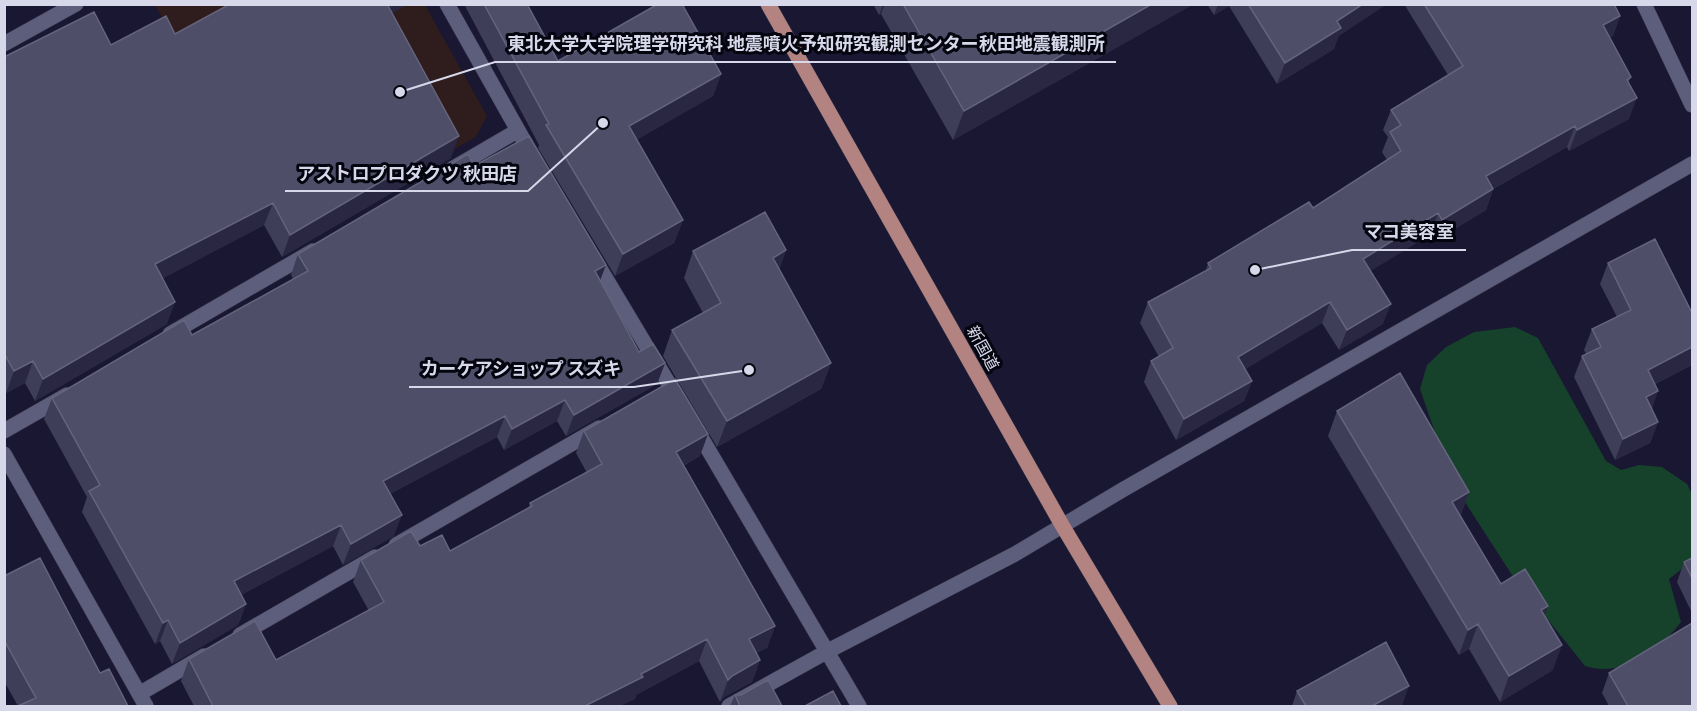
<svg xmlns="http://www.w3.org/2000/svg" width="1697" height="711" font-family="'Crimson Pro','Noto Sans JP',serif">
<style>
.education{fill:#2f1c1d}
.green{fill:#16412b}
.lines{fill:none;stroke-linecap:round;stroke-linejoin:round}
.minor-casing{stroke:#333246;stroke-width:16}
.major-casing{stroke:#333246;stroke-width:16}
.minor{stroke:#5d5d7c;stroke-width:15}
.major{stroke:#b28381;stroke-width:15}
.wall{fill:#3e3e59}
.shaded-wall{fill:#292742}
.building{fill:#4f4e69;stroke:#64647d;stroke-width:1.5}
.labels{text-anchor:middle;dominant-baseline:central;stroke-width:6;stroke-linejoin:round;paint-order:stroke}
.street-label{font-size:16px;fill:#d7d8ea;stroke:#05050f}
.leader{fill:none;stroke:#d7d8ea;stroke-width:2}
.callout-dot{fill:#d7d8ea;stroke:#05050f;stroke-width:2}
.callout-label{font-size:18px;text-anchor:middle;font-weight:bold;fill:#d7d8ea;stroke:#05050f;stroke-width:6;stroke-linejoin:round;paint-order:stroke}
</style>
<rect width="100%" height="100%" fill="#191731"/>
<path class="education" d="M 155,5 L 425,5 L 487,116 L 476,137 L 382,189 L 219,121 Z"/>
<path class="green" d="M 1515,327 L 1538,338 L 1606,461 L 1621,470 L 1639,465 L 1662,467 L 1687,484 L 1692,494 L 1692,561 L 1669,579 L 1681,622 C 1659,651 1622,678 1585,666 L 1512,575 L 1452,482 L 1420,389 L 1427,365 L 1446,347 L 1474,332 Z"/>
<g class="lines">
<g class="minor-casing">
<path id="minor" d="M 447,4 L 533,157
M 1644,4 L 1692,105
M 4,44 L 76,4
M 452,169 L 517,131
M 593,257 L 678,399
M 170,334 L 313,251
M 695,427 L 859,706
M 4,431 L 67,395
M 4,454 L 146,706
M 396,545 L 599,428
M 240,635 L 375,557
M 139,694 L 204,656
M 729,706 L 828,651 L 1015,554 L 1124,489 L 1692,164"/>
</g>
<g class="major-casing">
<path id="major" d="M 768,4 L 1062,525 L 1170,706"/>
</g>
<use href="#minor" class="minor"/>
<use href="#major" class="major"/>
</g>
<path class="wall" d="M 464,4 L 527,4 L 558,61 L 721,74 L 713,96 L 636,140 L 683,220 L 674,243 L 615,276 L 538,148 L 539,145 Z
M 873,4 L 1191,4 L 1190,6 L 953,140 L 881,14 L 879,15 Z
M 1207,4 L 1387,4 L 1338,36 L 1334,49 L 1277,84 L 1229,6 L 1214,15 Z
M 1404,4 L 1614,4 L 1620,16 L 1613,36 L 1609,38 L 1631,77 L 1628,83 L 1629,119 L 1569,151 L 1567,147 L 1493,189 L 1486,210 L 1435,241 L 1431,234 L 1370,271 L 1383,324 L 1339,350 L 1322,323 L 1245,369 L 1252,381 L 1244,401 L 1176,440 L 1144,382 L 1151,361 L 1159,357 L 1140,323 L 1148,302 L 1206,270 L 1208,263 L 1313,208 L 1387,160 L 1382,152 L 1388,137 L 1383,130 L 1391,110 L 1448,75 Z
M 392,14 L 451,158 L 282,257 L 264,225 L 163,278 L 167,324 L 35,401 L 25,383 L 6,393 L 4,390 L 4,57 L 111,45 L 175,34 Z
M 474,166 L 600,281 L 639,352 L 665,363 L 657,384 L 566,436 L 557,421 L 504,450 L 497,437 L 390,494 L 394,536 L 343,565 L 333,546 L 241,595 L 246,604 L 238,625 L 172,664 L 160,641 L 155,644 L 82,512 L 87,497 L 44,419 L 52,398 L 192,335 L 293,279 L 291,275 L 298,254 Z
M 786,250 L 779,270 L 831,363 L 821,389 L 717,447 L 663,356 L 672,330 L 703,313 L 684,278 L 693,251 Z
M 1608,263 L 1692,313 L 1692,365 L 1655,384 L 1652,409 L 1658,422 L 1650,443 L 1615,460 L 1574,377 L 1582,356 L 1586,354 L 1584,350 L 1592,329 L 1617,317 L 1600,284 Z
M 1337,411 L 1469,492 L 1460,517 L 1501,584 L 1544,616 L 1553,670 L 1500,702 L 1469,649 L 1459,655 L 1328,436 Z
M 584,431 L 700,456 L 683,466 L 775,626 L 767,648 L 756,653 L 760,660 L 752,682 L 724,697 L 720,702 L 699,661 L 636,695 L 635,699 L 619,706 L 194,706 L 181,681 L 189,659 L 276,660 L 369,611 L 353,582 L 361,560 L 420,546 L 450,551 L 528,509 L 530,503 L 587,473 L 576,453 Z
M 1692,558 L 1692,613 L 1677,582 L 1684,562 Z
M 4,576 L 100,673 L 128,706 L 18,706 L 4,681 Z
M 1609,673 L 1692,706 L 1609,706 L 1602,693 Z
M 1297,691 L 1402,706 L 1292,706 Z
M 735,695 L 782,706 L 730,706 Z"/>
<path class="shaded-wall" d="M 383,4 L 409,4 L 376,22 Z
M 883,4 L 885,4 L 881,14 L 879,15 Z
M 1152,4 L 1191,4 L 1190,6 L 953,140 L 964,111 Z
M 1218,4 L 1229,4 L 1229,6 L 1214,15 Z
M 1363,4 L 1387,4 L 1339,36 L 1334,49 L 1277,84 L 1285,63 L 1337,21 Z
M 1620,16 L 1613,36 L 1595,46 L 1603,25 Z
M 721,74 L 713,96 L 621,149 L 629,126 Z
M 1637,98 L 1629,119 L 1569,151 L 1577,130 Z
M 1575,126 L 1567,147 L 1478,197 L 1486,176 Z
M 459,136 L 451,158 L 282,257 L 290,235 Z
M 1493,189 L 1486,210 L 1435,241 L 1442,220 Z
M 273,203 L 264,225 L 147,287 L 155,264 Z
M 1438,213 L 1431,234 L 1356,280 L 1363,259 Z
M 683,220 L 674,243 L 615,276 L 623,254 Z
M 786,250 L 777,277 L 773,258 Z
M 606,265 L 598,286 L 595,271 Z
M 175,302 L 167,324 L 35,401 L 43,379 Z
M 1330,302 L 1322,323 L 1231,378 L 1238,357 Z
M 1391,304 L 1383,324 L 1339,350 L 1347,330 Z
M 1692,347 L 1692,365 L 1640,391 L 1648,370 Z
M 33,361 L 25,383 L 6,393 L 14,371 Z
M 665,363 L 657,384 L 566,436 L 574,415 Z
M 831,363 L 821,389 L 717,447 L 727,421 Z
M 1252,381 L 1244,401 L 1176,440 L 1184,419 Z
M 1658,391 L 1651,412 L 1646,397 Z
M 565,400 L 557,421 L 504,450 L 512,429 Z
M 505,416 L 497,437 L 375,502 L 383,481 Z
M 1658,422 L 1650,443 L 1615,460 L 1623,439 Z
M 708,434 L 700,456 L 668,474 L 676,452 Z
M 1469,492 L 1460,517 L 1452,502 Z
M 402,515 L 394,536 L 343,565 L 351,544 Z
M 341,525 L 333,546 L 226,603 L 234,581 Z
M 246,604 L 238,625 L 172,664 L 180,643 Z
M 1548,606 L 1539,631 L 1541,610 Z
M 168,620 L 160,641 L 155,644 L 163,623 Z
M 1478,624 L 1469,649 L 1459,655 L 1468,630 Z
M 775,626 L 767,648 L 741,661 L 749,639 Z
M 707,639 L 699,661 L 636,695 L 635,699 L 619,706 L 585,706 L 641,674 Z
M 1562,645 L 1553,670 L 1500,702 L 1509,676 Z
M 760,660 L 752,682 L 724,697 L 720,702 L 728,680 L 732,676 Z
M 1409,686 L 1402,706 L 1372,706 Z"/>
<path class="building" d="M 230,4 L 387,4 L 459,136 L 290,235 L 273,203 L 155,264 L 175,302 L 43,379 L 33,361 L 14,371 L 4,353 L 4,57 L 94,12 L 111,45 L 166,16 L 175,34 Z
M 484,4 L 527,4 L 558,61 L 658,4 L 682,4 L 721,74 L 629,126 L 683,220 L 623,254 L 546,125 L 549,124 Z
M 903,4 L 1152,4 L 964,111 Z
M 1248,4 L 1363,4 L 1337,21 L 1341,28 L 1285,63 Z
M 1424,4 L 1614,4 L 1620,16 L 1603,25 L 1631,77 L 1627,80 L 1637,98 L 1577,130 L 1575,126 L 1486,176 L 1493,189 L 1442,220 L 1438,213 L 1363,259 L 1391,304 L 1347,330 L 1330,302 L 1238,357 L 1252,381 L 1184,419 L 1151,361 L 1173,348 L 1148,302 L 1211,268 L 1208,263 L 1309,202 L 1313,208 L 1401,151 L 1390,132 L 1401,125 L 1391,110 L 1463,66 Z
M 529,136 L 606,265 L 595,271 L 639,352 L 653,344 L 665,363 L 574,415 L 565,400 L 512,429 L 505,416 L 383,481 L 402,515 L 351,544 L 341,525 L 234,581 L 246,604 L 180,643 L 168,620 L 163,623 L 89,491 L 100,485 L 52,398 L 184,320 L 192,335 L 308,271 L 298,254 L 468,154 L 474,166 Z
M 765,212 L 786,250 L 773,258 L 831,363 L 727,421 L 672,330 L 721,303 L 693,251 Z
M 1655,239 L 1692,313 L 1692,347 L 1648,370 L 1658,391 L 1646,397 L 1658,422 L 1623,439 L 1582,356 L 1601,347 L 1592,329 L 1631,310 L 1608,263 Z
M 1400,373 L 1469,492 L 1452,502 L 1501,584 L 1525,569 L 1548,606 L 1541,610 L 1562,645 L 1509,676 L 1478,624 L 1468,630 L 1337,411 Z
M 675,379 L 708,434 L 676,452 L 775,626 L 749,639 L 760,660 L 732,676 L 728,680 L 707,639 L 641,674 L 643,677 L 585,706 L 213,706 L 189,659 L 255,621 L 276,660 L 384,602 L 361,560 L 411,531 L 420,546 L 442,535 L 450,551 L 532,506 L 530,503 L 602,464 L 584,431 Z
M 40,558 L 100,673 L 109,669 L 128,706 L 18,706 L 36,698 L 4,640 L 4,576 Z
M 1692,558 L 1692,578 L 1684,562 Z
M 1692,623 L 1692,706 L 1628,706 L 1609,673 Z
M 1386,642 L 1409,686 L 1372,706 L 1306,706 L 1297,691 Z
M 768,680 L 782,706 L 740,706 L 735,695 L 741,695 Z
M 833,691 L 841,706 L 805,706 Z"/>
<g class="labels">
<g class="street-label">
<text transform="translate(983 348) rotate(61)">新国道</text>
</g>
</g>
<path class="leader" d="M400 92L495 62H1116M603 123L528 191H285M1255 270L1352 250H1466M749 370L634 387H409"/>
<g class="callout-dot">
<circle cx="400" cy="92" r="6"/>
<circle cx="603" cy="123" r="6"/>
<circle cx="1255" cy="270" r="6"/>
<circle cx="749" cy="370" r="6"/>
</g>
<g class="callout-label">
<text x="806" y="50">東北大学大学院理学研究科 地震噴火予知研究観測センター秋田地震観測所</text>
<text x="407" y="180">アストロプロダクツ 秋田店</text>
<text x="1409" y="238">マコ美容室</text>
<text x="521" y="375">カーケアショップ スズキ</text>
</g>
<rect width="1697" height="711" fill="none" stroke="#d7d8ea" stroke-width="12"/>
</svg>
